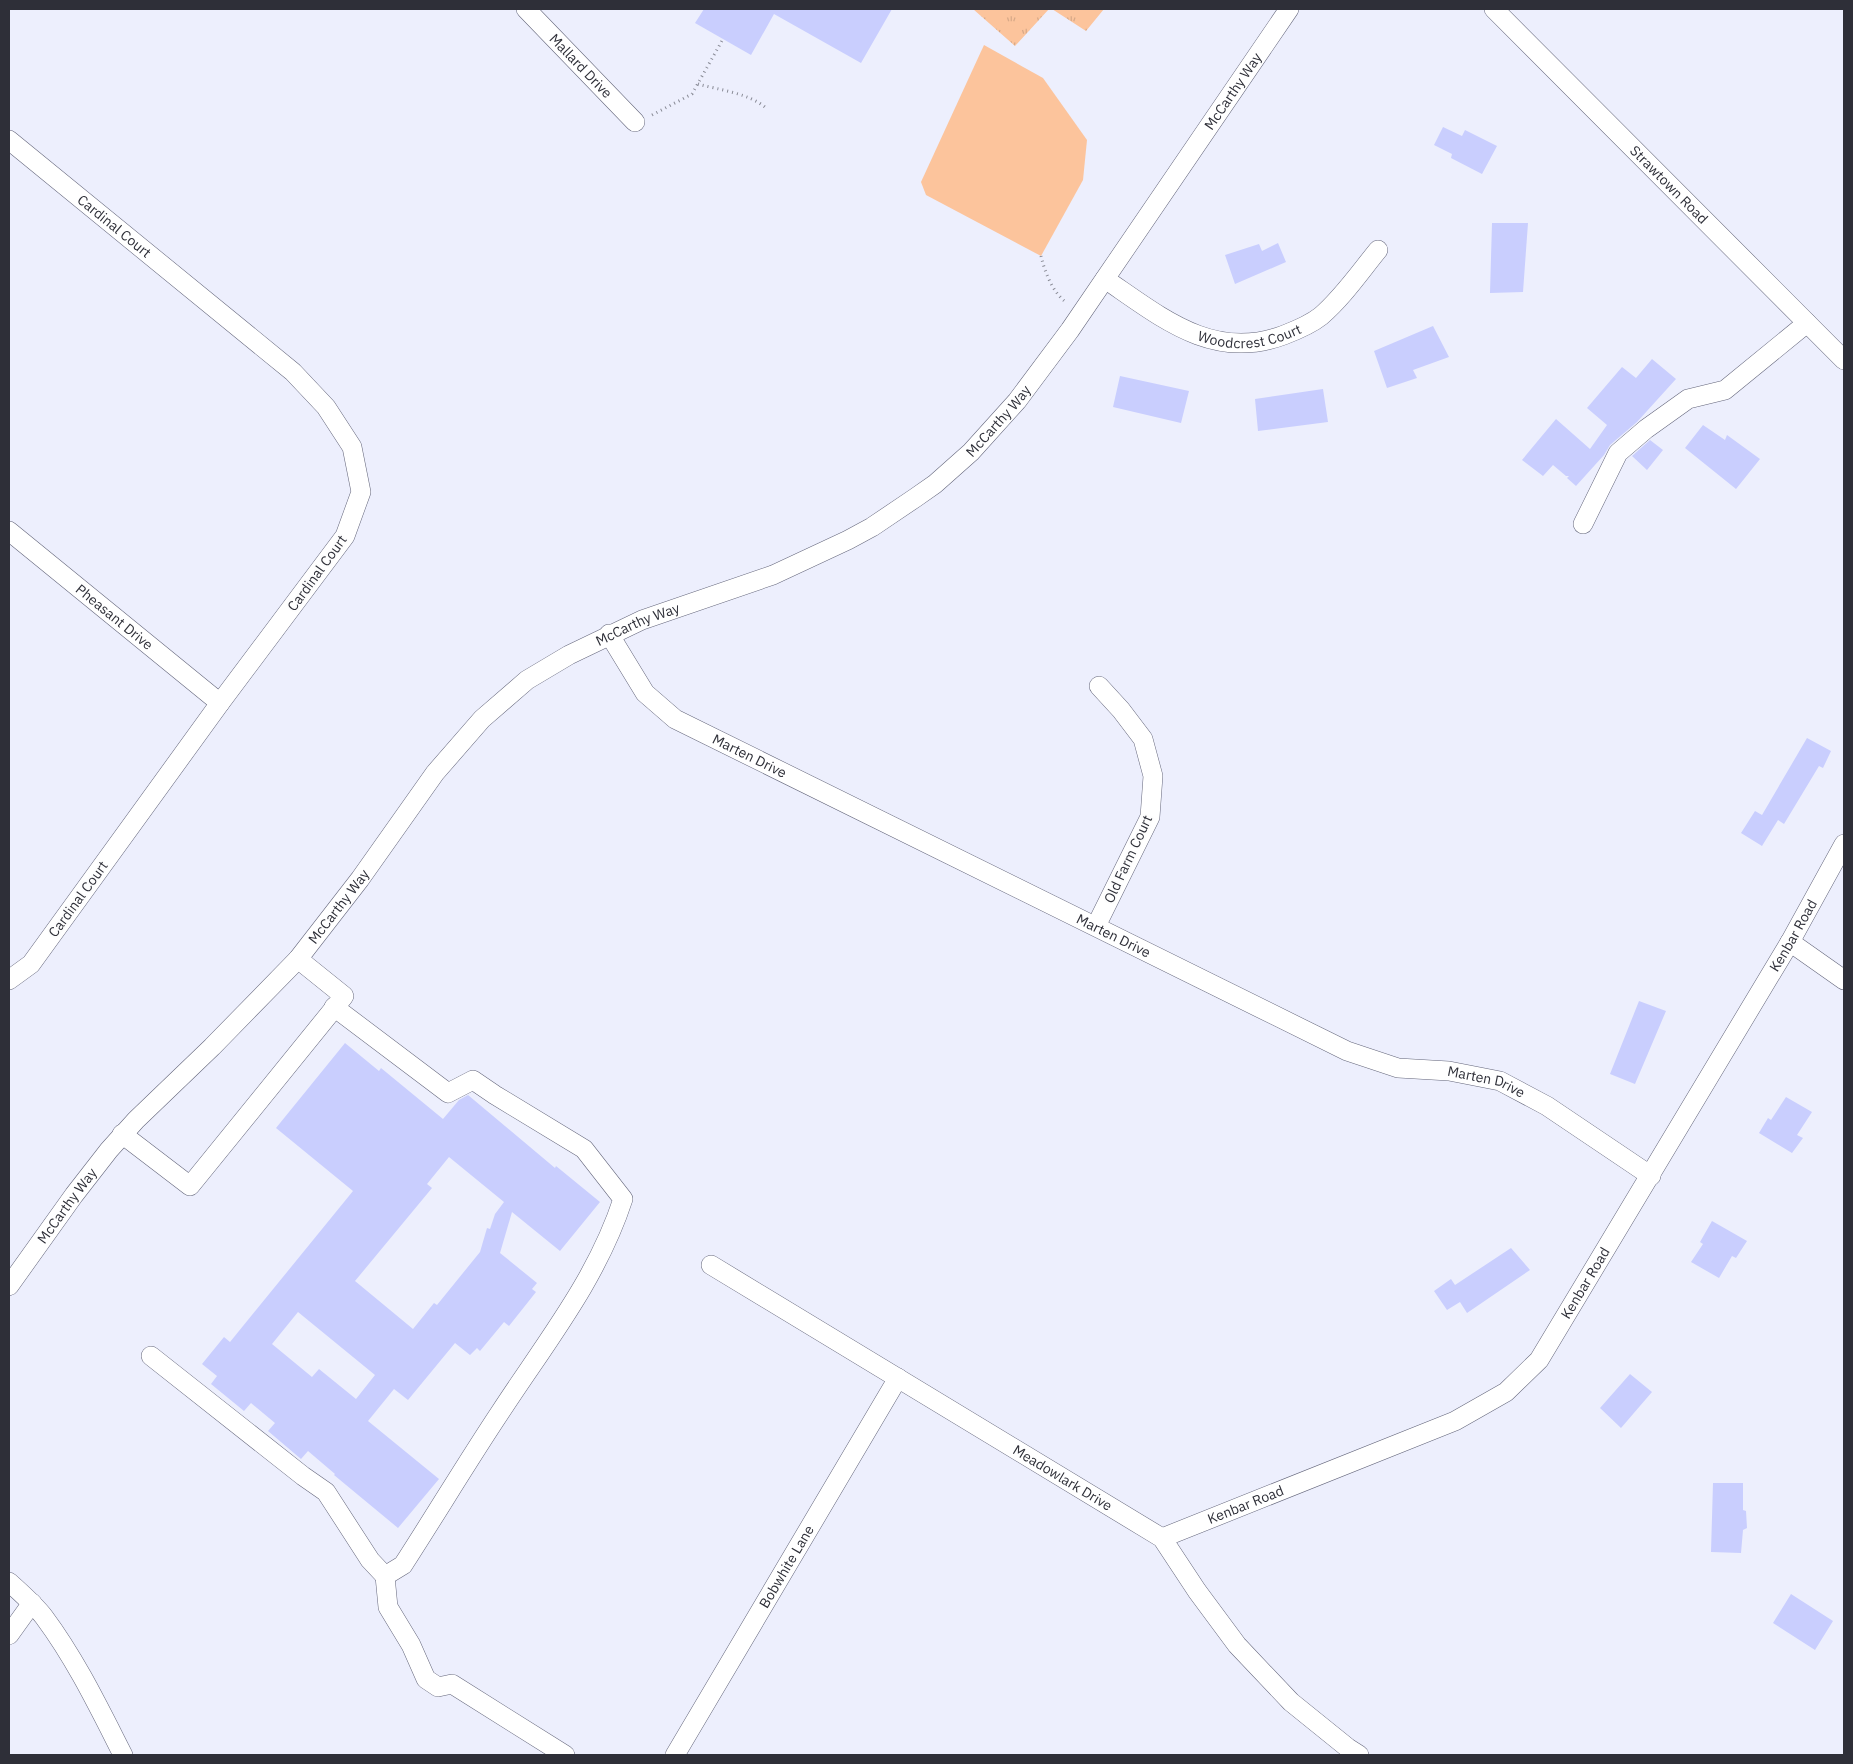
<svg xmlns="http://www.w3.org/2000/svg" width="1853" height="1764" font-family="'IBM Plex Sans',sans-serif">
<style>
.green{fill:#fcc49c}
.park{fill:url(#park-tufts)}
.building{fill:#c9cefe;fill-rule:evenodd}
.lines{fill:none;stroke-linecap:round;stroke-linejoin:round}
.minor-casing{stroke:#64667b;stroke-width:20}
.path{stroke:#898b96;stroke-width:3;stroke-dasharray:1 4;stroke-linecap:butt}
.minor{stroke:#fff;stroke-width:19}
.labels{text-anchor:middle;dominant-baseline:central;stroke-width:4;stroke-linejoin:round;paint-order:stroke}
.street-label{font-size:14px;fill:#2e2f38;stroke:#fdfdfd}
</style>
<defs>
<pattern id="park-tufts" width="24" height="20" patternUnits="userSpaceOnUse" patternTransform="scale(1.25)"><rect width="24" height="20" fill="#fcc49c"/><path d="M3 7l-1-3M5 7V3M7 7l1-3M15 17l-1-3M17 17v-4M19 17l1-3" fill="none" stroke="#d8a987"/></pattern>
</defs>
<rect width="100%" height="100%" fill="#edeffd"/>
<path class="green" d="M 984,45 L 1043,78 L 1087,140 L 1083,180 L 1041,256 L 926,195 L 921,182 Z"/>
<path class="park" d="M 973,9 L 1049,9 L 1015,46 Z
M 1052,9 L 1104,9 L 1086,31 Z"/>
<path class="building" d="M 704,9 L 892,9 L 861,63 L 774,14 L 751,55 L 695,23 Z
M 1443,127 L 1462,136 L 1465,130 L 1497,146 L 1482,174 L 1451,158 L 1452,154 L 1434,145 Z
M 1492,223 L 1528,223 L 1523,292 L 1490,293 Z
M 1278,243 L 1286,262 L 1235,284 L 1225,255 L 1259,244 L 1262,251 Z
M 1433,326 L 1449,357 L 1413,370 L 1417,378 L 1387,388 L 1374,351 Z
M 1652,359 L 1676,379 L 1637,422 L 1610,445 L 1604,455 L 1576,486 L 1567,478 L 1569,476 L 1566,476 L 1553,465 L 1543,476 L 1522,460 L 1556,419 L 1590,449 L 1607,425 L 1587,408 L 1622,367 L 1636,378 Z
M 1120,376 L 1189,391 L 1181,423 L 1113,407 Z
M 1323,389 L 1328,422 L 1258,431 L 1255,399 Z
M 1703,425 L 1725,440 L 1727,435 L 1760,459 L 1736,489 L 1685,448 Z
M 1650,440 L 1663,450 L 1647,470 L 1632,456 Z
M 1807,738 L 1831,751 L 1823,768 L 1819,766 L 1784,824 L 1778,820 L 1762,846 L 1741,833 L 1755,811 L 1762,815 Z
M 1639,1001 L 1666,1011 L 1635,1084 L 1610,1074 Z
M 345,1043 L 379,1071 L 381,1068 L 443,1119 L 459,1100 L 468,1095 L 555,1168 L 556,1166 L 600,1202 L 560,1251 L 512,1212 L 500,1253 L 537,1283 L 532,1289 L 536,1292 L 509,1326 L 504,1322 L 480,1351 L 477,1348 L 470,1355 L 455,1343 L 408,1400 L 394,1389 L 368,1421 L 439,1479 L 398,1528 L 334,1475 L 335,1474 L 308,1451 L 301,1459 L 268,1431 L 275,1423 L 251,1403 L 244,1411 L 211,1384 L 217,1376 L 202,1364 L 224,1337 L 230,1342 L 353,1191 L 276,1128 ZM 449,1157 L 504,1202 L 495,1214 L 490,1229 L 487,1228 L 480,1252 L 437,1305 L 434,1303 L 413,1329 L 355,1281 L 432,1188 L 427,1184 ZM 298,1312 L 375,1375 L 356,1399 L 319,1369 L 312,1377 L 272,1344 Z
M 1786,1097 L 1812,1112 L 1797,1135 L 1803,1138 L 1792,1153 L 1759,1133 L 1768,1118 L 1771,1120 Z
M 1712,1221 L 1747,1241 L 1736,1258 L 1732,1256 L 1719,1278 L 1691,1262 L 1703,1244 L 1700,1242 Z
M 1511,1248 L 1530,1270 L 1467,1313 L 1460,1302 L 1447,1310 L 1434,1291 L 1451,1279 L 1455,1285 Z
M 1630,1374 L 1652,1392 L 1621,1428 L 1600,1408 Z
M 1713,1483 L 1743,1483 L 1743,1510 L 1746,1511 L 1747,1528 L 1743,1530 L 1741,1553 L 1711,1552 Z
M 1791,1594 L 1833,1621 L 1815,1650 L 1773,1623 Z"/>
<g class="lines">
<g class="minor-casing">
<g id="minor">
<path id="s1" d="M 526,9 L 635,122"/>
<path id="s2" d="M 1494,9 L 1844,360"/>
<path id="s3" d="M 9,140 L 293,372 L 326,407 L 352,447 L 361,492 L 345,536 L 220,703 L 31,964 L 9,980"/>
<path id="s4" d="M 1105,279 C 1161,317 1213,362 1284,335 C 1297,330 1311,324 1321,316 C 1343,297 1360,272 1378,250"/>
<path d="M 1583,524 L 1618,453 L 1646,429 L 1688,399 L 1725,390 L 1807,323"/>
<path id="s5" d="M 9,531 L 220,703"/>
<path id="s6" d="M 609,634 L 645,693 L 675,719 L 1347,1051 L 1398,1068 L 1449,1071 L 1500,1081 L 1547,1106 L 1651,1176"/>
<path d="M 1096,926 L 1150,817 L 1153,776 L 1143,739 L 1121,710 L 1099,686"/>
<path d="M 1790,942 L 1844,980"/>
<path d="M 122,1134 L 190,1186 L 344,996 L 298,959"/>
<path id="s7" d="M 711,1265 L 1162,1538 L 1197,1591 L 1237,1645 L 1291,1702 L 1348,1748 L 1359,1755"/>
<path id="s8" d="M 9,1286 L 74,1195 L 109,1150 L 136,1120 L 212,1047 L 298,959 L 360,879 L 435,773 L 482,719 L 527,680 L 569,655 L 642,620 L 773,575 L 848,540 L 872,527 L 915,498 L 935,484 L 971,452 L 1017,401 L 1070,330 L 1289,9"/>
<path d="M 151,1356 L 303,1476 L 326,1492 L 370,1560 L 385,1576 L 403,1565 C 436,1514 467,1462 501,1411 C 546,1342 597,1279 623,1199 L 584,1149 L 495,1095 L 473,1080 L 448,1093 L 334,1007"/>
<path id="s9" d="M 1162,1538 L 1455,1421 L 1506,1392 L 1539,1360 L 1790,942 L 1844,844"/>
<path d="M 385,1576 L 388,1607 L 411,1645 L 426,1679 L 438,1687 L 452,1684 L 565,1755"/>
<path d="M 9,1582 C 21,1593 34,1604 44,1617 C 76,1660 99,1708 123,1755"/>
<path d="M 9,1635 L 32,1603"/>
<path id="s10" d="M 675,1755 L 898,1378"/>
</g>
</g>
<path class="path" d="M 698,84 C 719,90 749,93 766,108
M 652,115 L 692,94 L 723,39
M 1041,256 C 1045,273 1053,293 1067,303"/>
<use href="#minor" class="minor"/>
</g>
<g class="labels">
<g class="street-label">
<text stroke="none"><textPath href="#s1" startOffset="79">Mallard Drive</textPath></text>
<text stroke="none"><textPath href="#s8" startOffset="1749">McCarthy Way</textPath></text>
<text stroke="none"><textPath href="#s2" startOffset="248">Strawtown Road</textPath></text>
<text stroke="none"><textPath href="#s3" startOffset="136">Cardinal Court</textPath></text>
<text stroke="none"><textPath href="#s4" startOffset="162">Woodcrest Court</textPath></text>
<text stroke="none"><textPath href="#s8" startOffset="1344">McCarthy Way</textPath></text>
<text transform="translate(317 573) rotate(-54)">Cardinal Court</text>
<text stroke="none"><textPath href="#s5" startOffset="136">Pheasant Drive</textPath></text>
<text stroke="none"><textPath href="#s8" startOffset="924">McCarthy Way</textPath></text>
<text stroke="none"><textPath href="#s6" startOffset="192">Marten Drive</textPath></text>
<text transform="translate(1128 859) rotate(-65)">Old Farm Court</text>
<text transform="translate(78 899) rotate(-54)">Cardinal Court</text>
<text stroke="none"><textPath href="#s8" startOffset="504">McCarthy Way</textPath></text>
<text stroke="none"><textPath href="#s6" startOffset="598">Marten Drive</textPath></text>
<text stroke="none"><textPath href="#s9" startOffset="915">Kenbar Road</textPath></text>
<text stroke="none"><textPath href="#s6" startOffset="1002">Marten Drive</textPath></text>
<text stroke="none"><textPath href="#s8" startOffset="99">McCarthy Way</textPath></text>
<text stroke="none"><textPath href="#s9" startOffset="510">Kenbar Road</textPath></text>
<text stroke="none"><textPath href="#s7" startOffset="411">Meadowlark Drive</textPath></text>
<text stroke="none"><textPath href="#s9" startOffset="90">Kenbar Road</textPath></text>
<text stroke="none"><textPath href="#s10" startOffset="219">Bobwhite Lane</textPath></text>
</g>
</g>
<rect width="1853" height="1764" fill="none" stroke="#2e2f38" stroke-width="20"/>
</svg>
